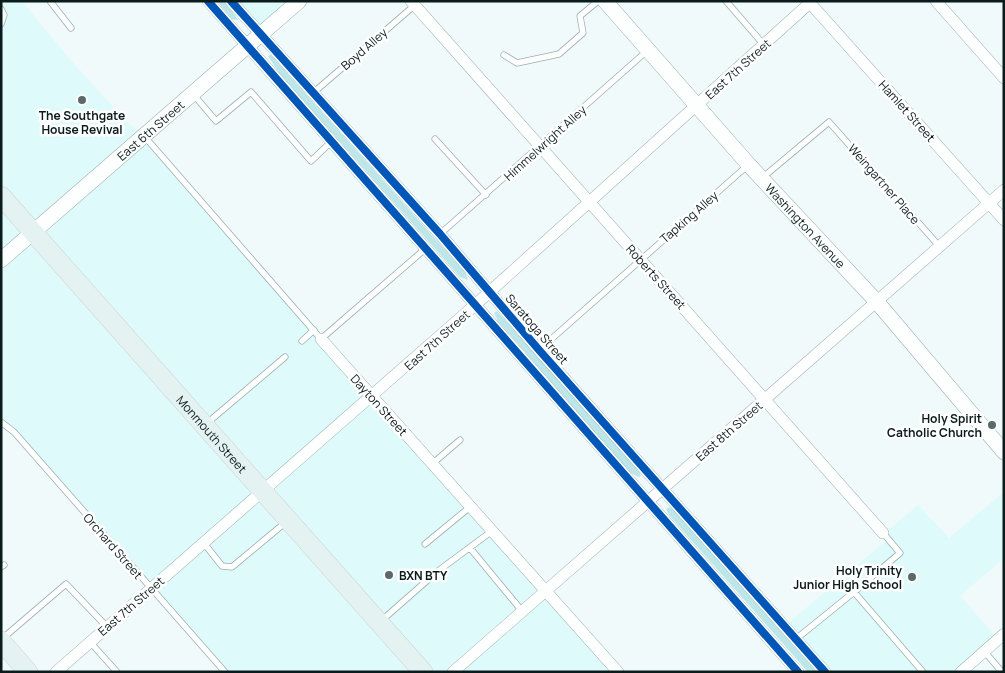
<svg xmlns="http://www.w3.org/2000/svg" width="1005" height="673" font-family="Manrope,sans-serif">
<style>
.built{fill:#defafb}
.green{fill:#bce6e8}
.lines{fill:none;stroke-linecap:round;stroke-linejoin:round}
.service-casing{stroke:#a1aeae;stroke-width:7}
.minor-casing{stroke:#a1aeae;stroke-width:12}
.tertiary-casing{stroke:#a1aeae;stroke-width:16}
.primary-casing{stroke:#cdd4d4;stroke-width:20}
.service{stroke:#fdfefe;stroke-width:5.5}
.minor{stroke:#fdfefe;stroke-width:11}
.tertiary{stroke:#fdfefe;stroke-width:15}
.primary{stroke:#e5f2f2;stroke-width:19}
.cycleway-casing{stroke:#fff;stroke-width:11}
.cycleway{stroke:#0057b8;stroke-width:8}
.poi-dot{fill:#5a696a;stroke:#fff;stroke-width:2}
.labels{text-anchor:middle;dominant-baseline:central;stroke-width:5;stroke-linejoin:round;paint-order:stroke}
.street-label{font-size:12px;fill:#0a1b1c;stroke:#fff}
.poi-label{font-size:12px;font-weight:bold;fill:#0a1b1c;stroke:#fff;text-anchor:end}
</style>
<rect width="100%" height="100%" fill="#f0fafa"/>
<path class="built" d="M 1,1 L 22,1 L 66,55 L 126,121 L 144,136 L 618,672 L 225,672 L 1,422 Z
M 231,1 L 299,1 L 261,35 Z
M 1004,492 L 1004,558 L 960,596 L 998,639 L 962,672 L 825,672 L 785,626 L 888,539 L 884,534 L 918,505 L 949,538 Z"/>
<path class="green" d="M 217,1 L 225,1 L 238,20 L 232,19 Z
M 271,55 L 465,272 L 468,280 L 460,277 L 279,73 L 268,56 Z
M 497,311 L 637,467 L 641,476 L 638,477 L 628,471 L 498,321 L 494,313 Z
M 669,507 L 673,509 L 817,672 L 808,672 L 669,515 L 666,509 Z"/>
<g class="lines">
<g class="service-casing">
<path id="service" d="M 50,1 L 71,28
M 726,1 L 764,45
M 1,9 L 4,15 L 1,24
M 504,55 L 517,63 L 559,54 L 583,33 L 580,16 L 598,1
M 313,93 L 415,5
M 193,94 L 216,121 L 251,92 L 311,161 L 331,142
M 145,137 L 321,339 L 425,249
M 435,139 L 486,195
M 762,178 L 829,122 L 940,247
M 440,234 L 648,50
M 302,341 L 314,330
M 539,350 L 747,166
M 1,422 L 14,432 L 225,672
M 206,424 L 285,357
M 432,464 L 460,440
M 883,533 L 900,553 L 854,592 L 923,672
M 203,542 L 222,566 L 232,567 L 286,522
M 425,544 L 470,507
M 470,548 L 522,611
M 1,567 L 4,565
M 381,621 L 438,571 L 492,531
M 3,638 L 66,584 L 107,627
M 796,639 L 854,592
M 90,642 L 117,672
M 984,651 L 1002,672"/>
</g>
<g class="minor-casing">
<path id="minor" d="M 208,1 L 798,672
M 231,1 L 440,234 L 539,350 L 825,672
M 411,1 L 883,533
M 936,1 L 1004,78
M 810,3 L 1004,220
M 321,339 L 618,672
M 56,672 L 475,305 L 812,1
M 453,672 L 1004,190
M 961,672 L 1004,634"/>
</g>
<g class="tertiary-casing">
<g id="tertiary">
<path id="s1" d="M 605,1 L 749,165 L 877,302 L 1004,452"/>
<path id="s2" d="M 1,260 L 299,1"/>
</g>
</g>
<g class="primary-casing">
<g id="primary">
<path id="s3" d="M 1,196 L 423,672"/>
<path d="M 1,641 L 28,672"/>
</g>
</g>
<use href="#service" class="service"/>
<use href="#minor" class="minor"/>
<use href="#tertiary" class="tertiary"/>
<use href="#primary" class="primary"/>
<g class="cycleway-casing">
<path id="cycleway" d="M 208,1 L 798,672
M 231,1 L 440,234 L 539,350 L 825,672"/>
</g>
<use href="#cycleway" class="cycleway"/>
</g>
<g class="poi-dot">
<circle cx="82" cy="100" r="5"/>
<circle cx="992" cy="425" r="5"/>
<circle cx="389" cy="575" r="5"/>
<circle cx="912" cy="577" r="5"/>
</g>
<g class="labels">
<g class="street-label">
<text transform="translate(364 49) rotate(-41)">Boyd Alley</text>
<text transform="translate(738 69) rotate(-42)">East 7th Street</text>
<text transform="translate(907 111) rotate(48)">Hamlet Street</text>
<text stroke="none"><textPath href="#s2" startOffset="198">East 6th Street</textPath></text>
<text transform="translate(545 143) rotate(-42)">Himmelwright Alley</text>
<text transform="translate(884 184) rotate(49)">Weingartner Place</text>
<text transform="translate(689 217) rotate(-41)">Tapking Alley</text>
<text stroke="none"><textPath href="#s1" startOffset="301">Washington Avenue</textPath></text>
<text transform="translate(656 277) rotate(48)">Roberts Street</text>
<text transform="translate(537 329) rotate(49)">Saratoga Street</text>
<text transform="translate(437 340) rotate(-42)">East 7th Street</text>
<text transform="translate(379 405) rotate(48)">Dayton Street</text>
<text transform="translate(729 431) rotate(-41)">East 8th Street</text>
<text stroke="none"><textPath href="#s3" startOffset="318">Monmouth Street</textPath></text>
<text transform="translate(113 546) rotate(49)">Orchard Street</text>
<text transform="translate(131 606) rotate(-41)">East 7th Street</text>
</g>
<g class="poi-label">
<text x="82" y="115" text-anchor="middle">The Southgate<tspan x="82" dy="14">House Revival</tspan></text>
<text x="982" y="418">Holy Spirit<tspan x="982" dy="14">Catholic Church</tspan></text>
<text x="902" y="570">Holy Trinity<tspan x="902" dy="14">Junior High School</tspan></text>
<text x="399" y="575" text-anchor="start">BXN BTY</text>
</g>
</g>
<rect width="1005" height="673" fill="none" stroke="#0a1b1c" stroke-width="5"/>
</svg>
